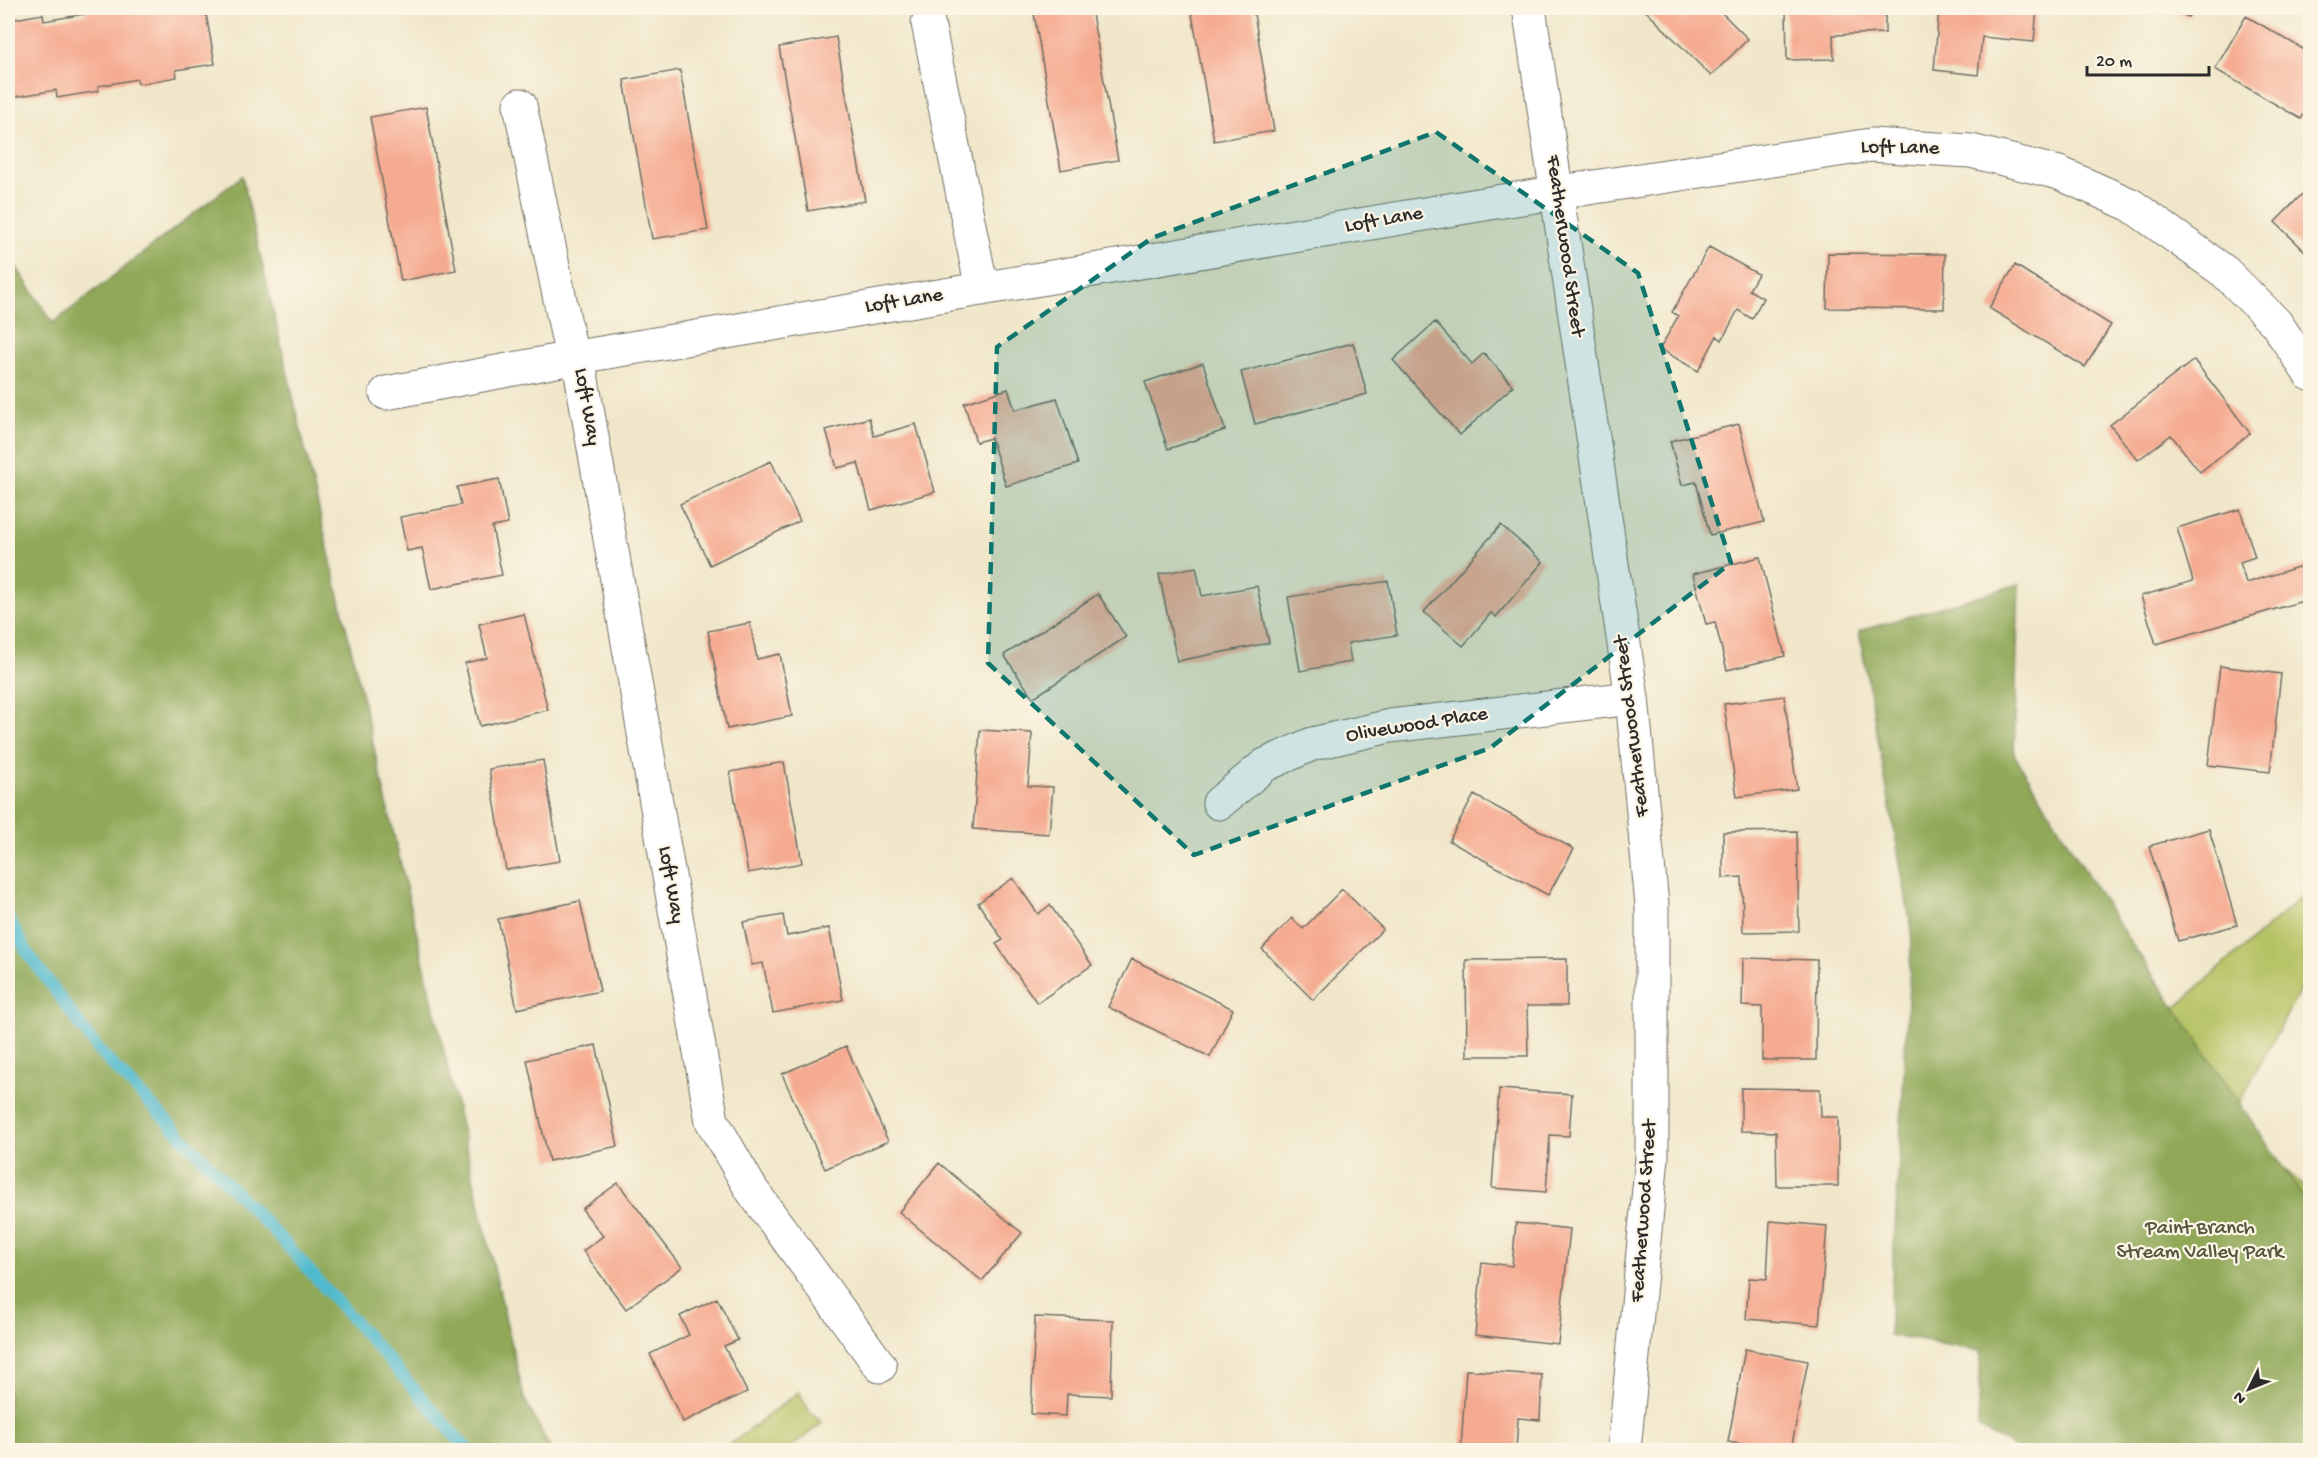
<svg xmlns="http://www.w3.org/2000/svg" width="2318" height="1458" font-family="'Gochi Hand',sans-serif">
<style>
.green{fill:#b5c263;stroke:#707647;stroke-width:1.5}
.forest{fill:#90a859;stroke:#5e6a42;stroke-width:1.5}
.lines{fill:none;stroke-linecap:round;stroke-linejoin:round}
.stream{stroke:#50bacd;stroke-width:12}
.building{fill:#f5ab91}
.minor-casing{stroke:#706d63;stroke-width:35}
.minor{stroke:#fff;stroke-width:33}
.marked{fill:#0f766e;fill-opacity:0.2;stroke:#0f766e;stroke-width:4.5;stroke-dasharray:12 8;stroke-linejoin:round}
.labels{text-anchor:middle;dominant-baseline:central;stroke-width:4.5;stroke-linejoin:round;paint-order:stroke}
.street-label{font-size:21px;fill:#2b2b2b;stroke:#fcf5e5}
.park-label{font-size:21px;fill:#54583c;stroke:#fcf5e5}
</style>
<rect width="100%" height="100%" fill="#fcf5e5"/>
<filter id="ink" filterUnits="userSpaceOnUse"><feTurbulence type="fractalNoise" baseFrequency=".0167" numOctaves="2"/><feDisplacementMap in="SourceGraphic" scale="12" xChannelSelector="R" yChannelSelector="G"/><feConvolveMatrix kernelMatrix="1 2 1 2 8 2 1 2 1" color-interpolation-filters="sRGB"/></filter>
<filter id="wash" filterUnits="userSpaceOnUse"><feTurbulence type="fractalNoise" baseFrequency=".008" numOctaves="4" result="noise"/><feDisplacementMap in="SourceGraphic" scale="24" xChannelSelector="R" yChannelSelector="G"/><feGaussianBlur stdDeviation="1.35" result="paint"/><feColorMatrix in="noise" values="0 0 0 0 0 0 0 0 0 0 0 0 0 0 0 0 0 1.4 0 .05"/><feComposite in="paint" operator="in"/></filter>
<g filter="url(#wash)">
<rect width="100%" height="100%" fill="#f0e7ca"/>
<path class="green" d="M 2310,890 L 2310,972 L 2230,1120 L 2310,1192 L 2310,1450 L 2067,1101 Z
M 799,1392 L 808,1409 L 822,1423 L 788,1450 L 723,1450 Z"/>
<path class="forest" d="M 242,176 L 524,1398 L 551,1450 L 8,1450 L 8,254 L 53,323 Z
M 2019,584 L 2014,754 L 2111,913 L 2307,1203 L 2310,1204 L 2310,1450 L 2019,1450 L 1978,1427 L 1981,1351 L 1889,1335 L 1912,931 L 1859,631 Z"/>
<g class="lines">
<path class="stream" d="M 8,918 L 27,952 L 99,1051 L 284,1242 L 468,1450"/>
</g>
<g id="blocks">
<path class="building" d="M 95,8 L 205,8 L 215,64 L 176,70 L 177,77 L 138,84 L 137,79 L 98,86 L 99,91 L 57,98 L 56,90 L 14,97 L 8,59 L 8,20 L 43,14 L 44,21 L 86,14 L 85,9 Z
M 1033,8 L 1091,8 L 1118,160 L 1061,170 Z
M 1191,8 L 1253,8 L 1274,131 L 1214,141 Z
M 1643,8 L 1717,8 L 1748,39 L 1711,76 Z
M 1786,8 L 1885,8 L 1885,33 L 1833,35 L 1834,59 L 1787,60 Z
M 1939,8 L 2037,8 L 2034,42 L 1982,37 L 1978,75 L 1934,70 Z
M 2169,8 L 2193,8 L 2188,17 Z
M 2246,16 L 2310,53 L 2310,103 L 2301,119 L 2215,69 Z
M 836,37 L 865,201 L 808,211 L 779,47 Z
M 680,70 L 708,230 L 652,239 L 624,80 Z
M 426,107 L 456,270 L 401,281 L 370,117 Z
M 2310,186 L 2310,256 L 2275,222 Z
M 1709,247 L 1758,274 L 1749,290 L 1763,298 L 1752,319 L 1738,310 L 1722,340 L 1717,336 L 1698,371 L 1660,349 L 1678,316 L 1672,312 Z
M 1828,253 L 1945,254 L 1944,309 L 1827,308 Z
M 2015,265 L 2111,325 L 2085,367 L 1989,308 Z
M 1435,322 L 1472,364 L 1484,353 L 1513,386 L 1460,435 L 1393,360 Z
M 1353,343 L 1367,394 L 1255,424 L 1241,372 Z
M 2194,360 L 2250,433 L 2200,472 L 2171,435 L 2138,460 L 2110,425 Z
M 1203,363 L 1225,430 L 1168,449 L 1145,382 Z
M 1008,389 L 1015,410 L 1057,398 L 1078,464 L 1006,486 L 991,438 L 976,442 L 964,403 Z
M 869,418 L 874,436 L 916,424 L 935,492 L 871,510 L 858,463 L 837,468 L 826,430 Z
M 1739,424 L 1764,522 L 1710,535 L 1696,482 L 1682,485 L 1670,441 Z
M 771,461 L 800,521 L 710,565 L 680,504 Z
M 499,479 L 508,524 L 492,527 L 502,575 L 431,589 L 422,548 L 407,551 L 400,517 L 461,505 L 457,487 Z
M 2240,509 L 2255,557 L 2240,562 L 2246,583 L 2308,564 L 2310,599 L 2156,644 L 2141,596 L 2193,581 L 2177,528 Z
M 1501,525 L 1543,562 L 1496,617 L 1491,613 L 1463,646 L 1424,612 Z
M 1760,557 L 1785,656 L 1727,670 L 1715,622 L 1706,624 L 1693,574 Z
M 1196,567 L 1202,596 L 1257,586 L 1269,643 L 1177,661 L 1159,574 Z
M 1388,581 L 1397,635 L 1348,643 L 1351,662 L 1300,671 L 1288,597 Z
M 1098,594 L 1126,637 L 1033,698 L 1004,655 Z
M 524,614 L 548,710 L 480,726 L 465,663 L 487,658 L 479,624 Z
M 750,623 L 757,659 L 780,654 L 792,716 L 727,729 L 708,631 Z
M 2220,666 L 2281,674 L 2270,772 L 2208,765 Z
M 1784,696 L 1797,789 L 1737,797 L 1724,704 Z
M 980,730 L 1032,733 L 1028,786 L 1053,787 L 1049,834 L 973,829 Z
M 543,760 L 560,861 L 506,870 L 489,769 Z
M 784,762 L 802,863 L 748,873 L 730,772 Z
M 1474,795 L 1574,849 L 1548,895 L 1449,841 Z
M 2209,829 L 2237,925 L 2178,941 L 2149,846 Z
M 1797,831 L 1799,931 L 1743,932 L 1742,877 L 1723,878 L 1723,832 Z
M 1013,878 L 1038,914 L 1050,905 L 1092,965 L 1037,1003 L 996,944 L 1003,940 L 978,903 Z
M 1342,889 L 1383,929 L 1313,1000 L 1262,949 L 1292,918 L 1303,929 Z
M 580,901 L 600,991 L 517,1009 L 498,919 Z
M 783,915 L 787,936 L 829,928 L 843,1000 L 773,1013 L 763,963 L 752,965 L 743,922 Z
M 1743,958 L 1817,960 L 1816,1060 L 1762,1060 L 1762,1007 L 1742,1006 Z
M 1132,959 L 1233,1009 L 1210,1057 L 1108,1007 Z
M 1567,959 L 1567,1006 L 1527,1006 L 1528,1056 L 1467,1056 L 1466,960 Z
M 596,1045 L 618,1146 L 549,1161 L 527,1060 Z
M 846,1046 L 888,1141 L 825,1169 L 782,1074 Z
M 1741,1088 L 1820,1089 L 1821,1117 L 1838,1117 L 1838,1186 L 1777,1186 L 1776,1132 L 1741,1131 Z
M 1499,1089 L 1572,1094 L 1569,1136 L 1550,1135 L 1546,1192 L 1492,1188 Z
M 939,1163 L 1022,1233 L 982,1281 L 899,1212 Z
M 618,1183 L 682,1267 L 626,1309 L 583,1251 L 603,1236 L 582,1209 Z
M 1770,1221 L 1827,1226 L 1819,1325 L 1746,1319 L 1749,1278 L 1767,1279 Z
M 1516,1223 L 1570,1229 L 1558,1344 L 1475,1335 L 1482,1262 L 1512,1266 Z
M 717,1298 L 738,1340 L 724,1346 L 747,1392 L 683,1422 L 650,1354 L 689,1335 L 680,1316 Z
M 1035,1317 L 1113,1320 L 1111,1396 L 1067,1394 L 1066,1416 L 1031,1414 Z
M 1745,1349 L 1808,1361 L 1791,1450 L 1775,1450 L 1728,1442 Z
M 1466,1370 L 1542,1375 L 1540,1420 L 1518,1418 L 1516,1450 L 1461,1450 Z"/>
</g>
</g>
<g filter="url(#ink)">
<use href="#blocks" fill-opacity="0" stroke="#706d63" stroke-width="1.5"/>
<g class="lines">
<g class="minor-casing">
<path id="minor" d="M 1529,8 L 1632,698 L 1652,905 L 1652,1157 L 1624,1450
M 928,23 L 982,289
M 520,105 L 572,358
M 578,357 L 712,1121 L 751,1189 L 880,1366
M 386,393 L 572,358 L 1496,202 L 1871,145 L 1971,151 L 2059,173 L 2131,205 L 2225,272 L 2276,323 L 2310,374
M 1219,803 L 1265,765 L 1312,744 L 1390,726 L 1632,698"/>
</g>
<use href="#minor" class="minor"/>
</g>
</g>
<path class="marked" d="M 1436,132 L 1638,273 L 1731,563 L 1490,748 L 1194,855 L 988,663 L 997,347 L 1152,238 Z"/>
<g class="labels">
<g class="street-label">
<text transform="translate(1900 149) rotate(1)">Loft Lane</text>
<text transform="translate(1384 221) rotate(-10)">Loft Lane</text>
<text transform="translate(1564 246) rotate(82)">Featherwood Street</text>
<text transform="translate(904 302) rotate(-9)">Loft Lane</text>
<text transform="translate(586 407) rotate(80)">Loft Way</text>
<text transform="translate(1417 726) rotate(-9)">Olivewood Place</text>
<text transform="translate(1633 726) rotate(-97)">Featherwood Street</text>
<text transform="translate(670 885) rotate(80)">Loft Way</text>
<text transform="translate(1645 1211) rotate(-86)">Featherwood Street</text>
</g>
<g class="park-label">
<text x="2200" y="1229">Paint Branch<tspan x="2200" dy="24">Stream Valley Park</tspan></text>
</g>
</g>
<rect width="2318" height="1458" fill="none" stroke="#fcf5e5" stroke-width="30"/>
<g transform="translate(2249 1389) rotate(227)" stroke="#fcf5e5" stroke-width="4.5" paint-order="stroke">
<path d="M0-4.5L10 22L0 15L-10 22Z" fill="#2b2b2b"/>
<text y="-9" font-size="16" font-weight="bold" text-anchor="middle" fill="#2b2b2b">N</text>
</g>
<path d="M2087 66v9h122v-9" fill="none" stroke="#2b2b2b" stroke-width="3"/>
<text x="2096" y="66" font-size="18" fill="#2b2b2b" stroke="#fcf5e5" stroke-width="4.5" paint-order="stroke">20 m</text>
</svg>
